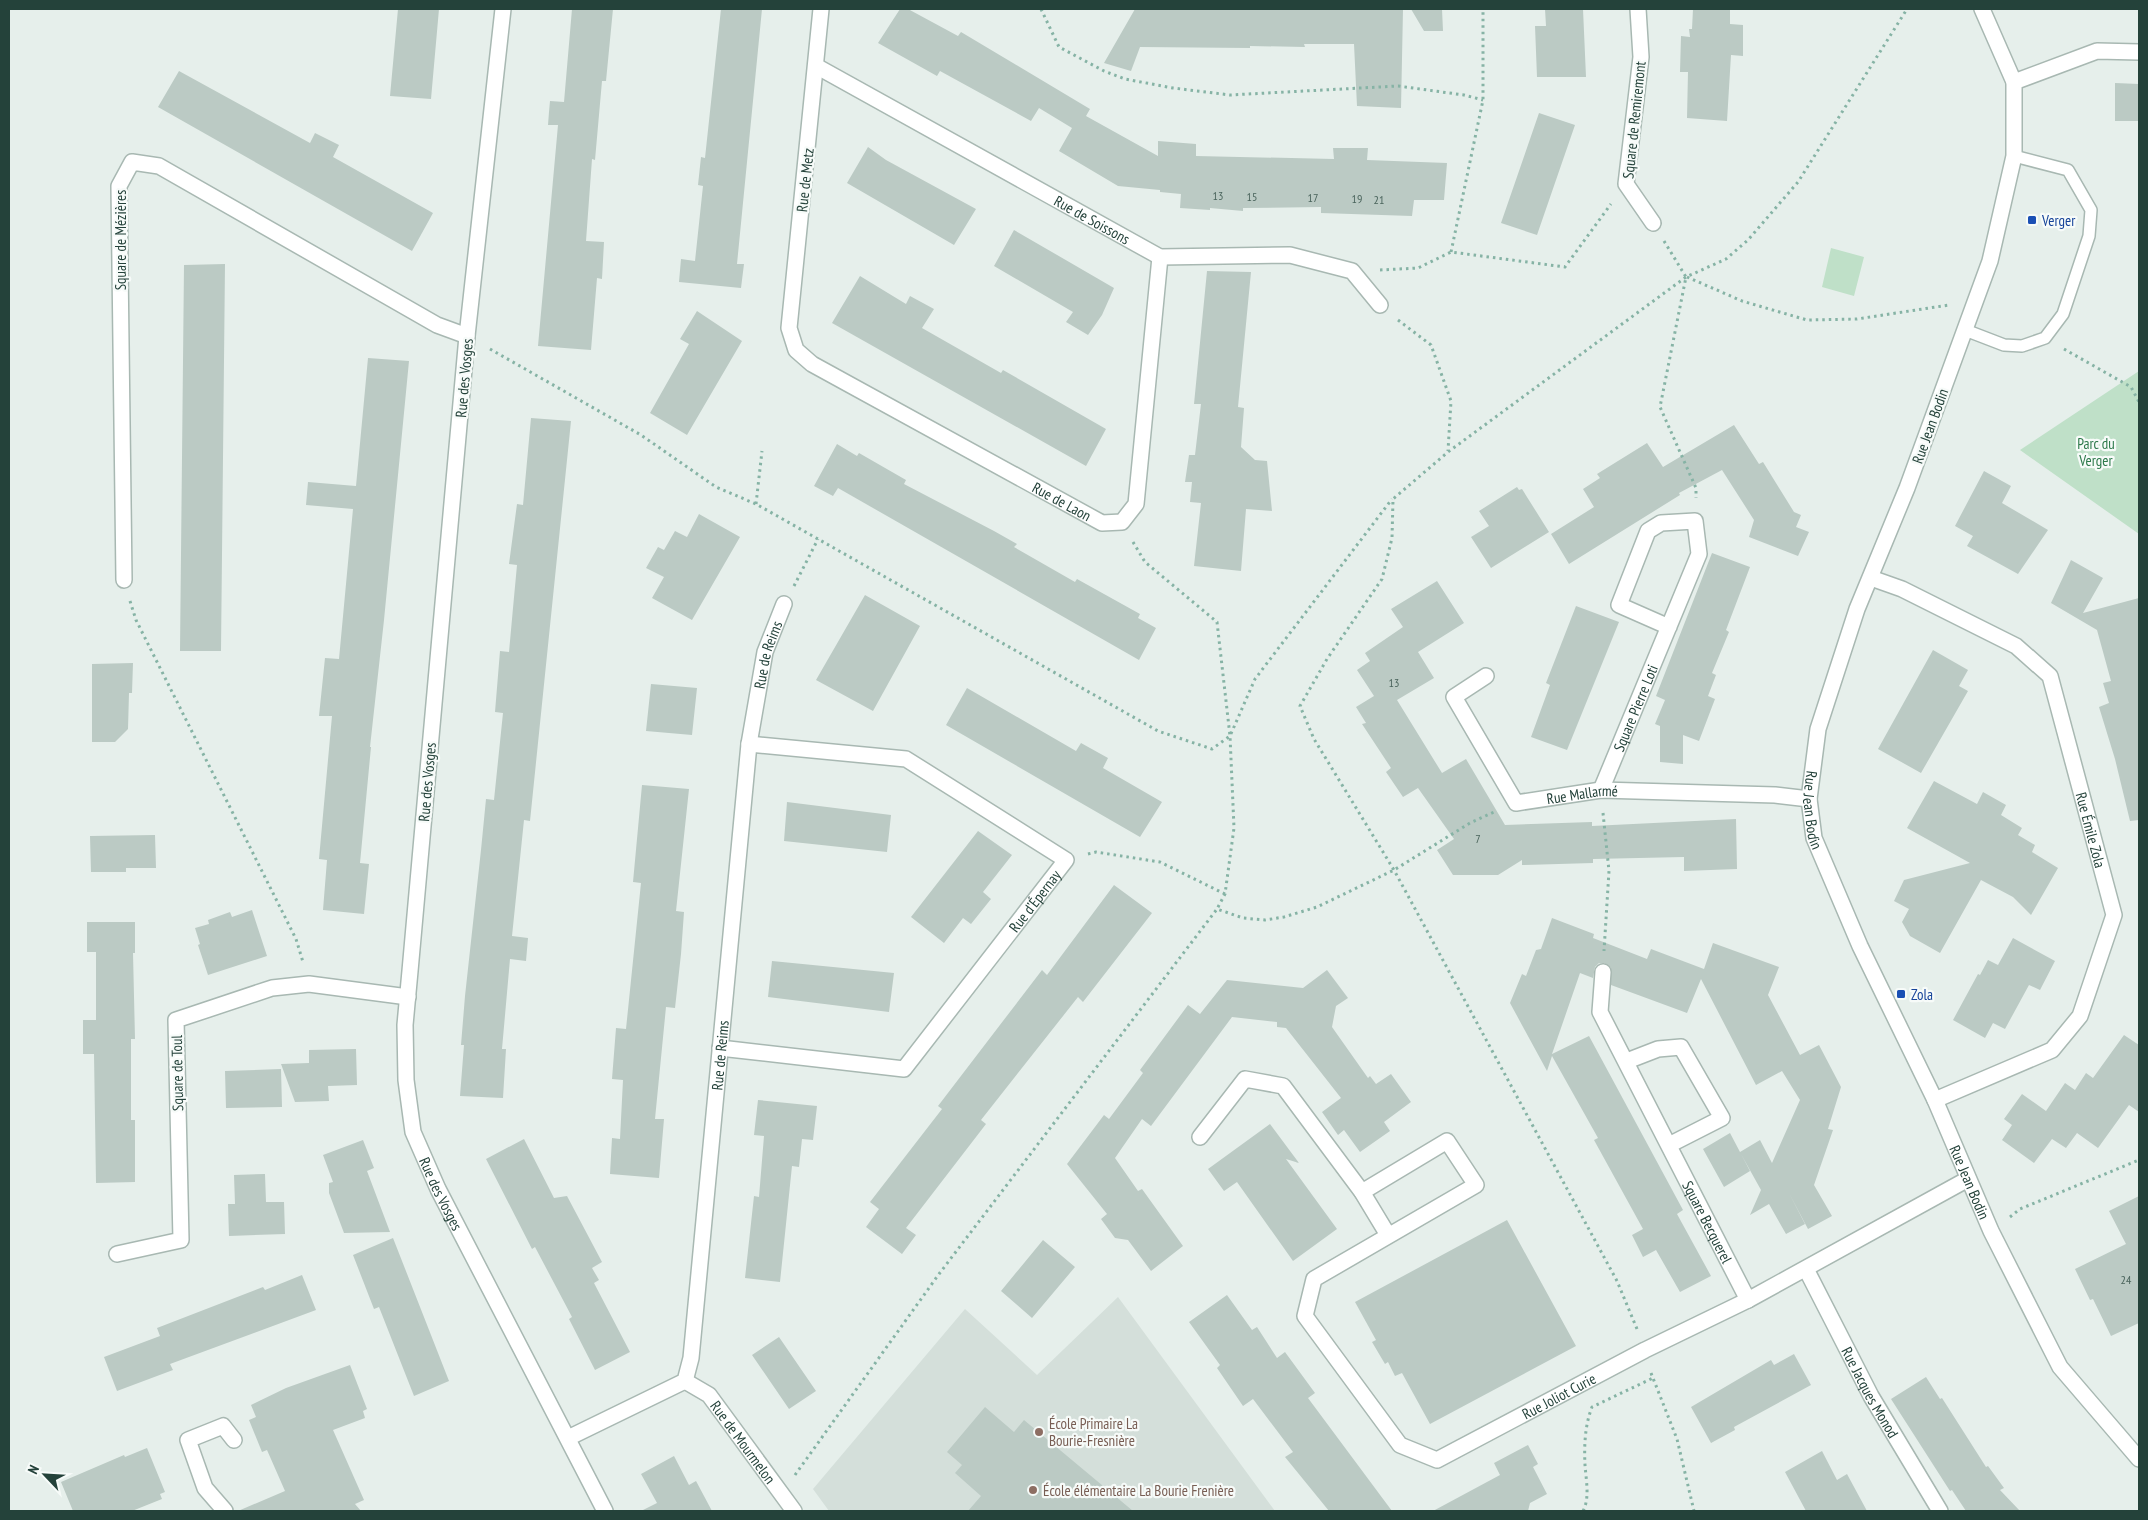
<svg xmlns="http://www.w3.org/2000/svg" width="2148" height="1520" font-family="'PT Sans Narrow',sans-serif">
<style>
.built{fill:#d4dfda}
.green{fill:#bfe0c8}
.building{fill:#bbcac4}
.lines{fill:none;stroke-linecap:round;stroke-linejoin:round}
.service-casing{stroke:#a8b8b2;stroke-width:14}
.minor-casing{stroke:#a8b8b2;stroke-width:18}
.tertiary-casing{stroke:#a8b8b2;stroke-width:18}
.path{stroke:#86b3a5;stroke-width:3;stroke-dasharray:2.5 4;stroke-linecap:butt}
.service{stroke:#fff;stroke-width:11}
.minor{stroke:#fff;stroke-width:15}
.tertiary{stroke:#fff;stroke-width:15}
.transit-dot{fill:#1a4fb4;stroke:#f7fbf9;stroke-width:2}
.education-dot{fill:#8d6e63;stroke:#f7fbf9;stroke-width:2}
.labels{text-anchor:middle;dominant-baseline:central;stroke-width:4.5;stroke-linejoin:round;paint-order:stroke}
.number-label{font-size:12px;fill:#4a645c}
.street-label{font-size:15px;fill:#24423a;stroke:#f7fbf9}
.transit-label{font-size:15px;fill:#164399;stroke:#f7fbf9;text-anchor:start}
.park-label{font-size:15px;fill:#2d7a4b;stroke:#f7fbf9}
.education-label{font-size:15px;fill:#785e54;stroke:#f7fbf9;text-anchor:start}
</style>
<rect width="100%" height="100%" fill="#e6efeb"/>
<path class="built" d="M 1118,1297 L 1275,1511 L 829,1511 L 813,1489 L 965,1309 L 1037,1375 Z"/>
<path class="green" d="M 1831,248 L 1864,257 L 1854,296 L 1822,287 Z
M 2139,371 L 2139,534 L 2020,450 Z"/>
<path class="building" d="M 398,9 L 439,9 L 431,99 L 390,96 Z
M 572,9 L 613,9 L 606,81 L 602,81 L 595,160 L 592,159 L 586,241 L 604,242 L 602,279 L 597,278 L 591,350 L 538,346 L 558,125 L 548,125 L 549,112 L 550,101 L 564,102 Z
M 721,9 L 762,9 L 737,264 L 744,264 L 741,288 L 679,282 L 681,259 L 695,261 L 703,186 L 698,185 L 701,157 L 705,158 Z
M 900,9 L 908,9 L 958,36 L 961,32 L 1090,109 L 1086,116 L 1158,156 L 1158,141 L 1196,144 L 1196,156 L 1334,159 L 1333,148 L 1368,148 L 1367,160 L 1447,163 L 1444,200 L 1414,200 L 1412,216 L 1321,213 L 1321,207 L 1243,208 L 1243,211 L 1210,208 L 1210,210 L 1180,208 L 1181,194 L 1160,192 L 1160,190 L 1118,186 L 1059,151 L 1072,128 L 1039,108 L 1031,121 L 940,71 L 937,76 L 878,43 Z
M 1135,9 L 1403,9 L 1401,108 L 1357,106 L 1354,44 L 1304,44 L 1305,47 L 1250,46 L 1250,48 L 1140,47 L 1131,71 L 1104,63 Z
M 1411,9 L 1442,9 L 1443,31 L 1424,31 Z
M 1545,9 L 1583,9 L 1586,77 L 1537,77 L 1535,26 L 1546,26 Z
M 1693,9 L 1730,9 L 1730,24 L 1743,25 L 1743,56 L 1731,55 L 1727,121 L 1687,118 L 1688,72 L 1680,72 L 1681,36 L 1690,37 L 1689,29 L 1692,29 Z
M 179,71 L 310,143 L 315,133 L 339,145 L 333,157 L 433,213 L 412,251 L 158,107 Z
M 2115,83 L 2139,84 L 2139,121 L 2115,121 Z
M 1539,113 L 1575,125 L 1537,235 L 1501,223 Z
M 868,147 L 886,160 L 976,209 L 954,245 L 847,183 Z
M 1014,230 L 1114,288 L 1102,315 L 1088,335 L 1066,322 L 1073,312 L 994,266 Z
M 225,264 L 221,651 L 180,651 L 184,265 Z
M 1207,271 L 1251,272 L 1238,407 L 1244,408 L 1241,447 L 1255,460 L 1267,461 L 1272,511 L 1246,509 L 1241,571 L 1194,566 L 1201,503 L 1190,502 L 1192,482 L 1185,482 L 1189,455 L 1195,455 L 1201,404 L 1194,404 Z
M 860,276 L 906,304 L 910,296 L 934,309 L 922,328 L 1001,373 L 1003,370 L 1106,429 L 1086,466 L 832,323 Z
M 697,311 L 742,341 L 687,435 L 650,413 L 689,344 L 680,339 Z
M 368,358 L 409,361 L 384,620 L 370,747 L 371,747 L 360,863 L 369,864 L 364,914 L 323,910 L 327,860 L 319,859 L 332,716 L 319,716 L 325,658 L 339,659 L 353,509 L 306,505 L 308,482 L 356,486 Z
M 531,418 L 571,421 L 530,821 L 524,820 L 512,936 L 528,938 L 526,961 L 510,959 L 502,1049 L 506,1049 L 503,1098 L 460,1096 L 464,1045 L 461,1045 L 465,996 L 481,850 L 486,799 L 494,800 L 503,713 L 495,712 L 500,651 L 509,652 L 513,608 L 517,565 L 509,564 L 517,504 L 523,505 Z
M 1734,425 L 1759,464 L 1763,462 L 1794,512 L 1801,515 L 1796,527 L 1809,532 L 1798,556 L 1749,537 L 1754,520 L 1722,470 L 1679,493 L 1680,495 L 1569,564 L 1551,534 L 1594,507 L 1583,489 L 1600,478 L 1597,474 L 1647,443 L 1663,467 Z
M 837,444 L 857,456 L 859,453 L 906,480 L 904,484 L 994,531 L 1017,544 L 1014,547 L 1075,582 L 1077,579 L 1140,614 L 1138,618 L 1156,628 L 1139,660 L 838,488 L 833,496 L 814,486 Z
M 1984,471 L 2011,486 L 2002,503 L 2048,530 L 2018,574 L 1967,546 L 1973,536 L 1955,526 Z
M 1517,487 L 1519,490 L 1522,489 L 1549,532 L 1491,568 L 1471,537 L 1489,526 L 1479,511 Z
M 699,514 L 740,537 L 692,620 L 652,598 L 664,577 L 646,568 L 658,547 L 664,550 L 675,531 L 687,537 Z
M 1712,553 L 1750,567 L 1726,630 L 1729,632 L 1712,673 L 1716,675 L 1708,696 L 1715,699 L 1699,741 L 1683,735 L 1683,764 L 1660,762 L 1660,726 L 1655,724 L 1665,700 L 1656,696 Z
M 2071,560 L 2103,578 L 2083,613 L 2139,598 L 2139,820 L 2130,821 L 2115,759 L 2099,707 L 2109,703 L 2103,683 L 2111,681 L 2097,630 L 2051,603 Z
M 1437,581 L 1464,623 L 1418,652 L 1434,678 L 1397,700 L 1442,773 L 1466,759 L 1505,825 L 1592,822 L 1592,826 L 1736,819 L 1737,869 L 1684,871 L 1684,857 L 1593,859 L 1593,863 L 1522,865 L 1522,860 L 1498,875 L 1453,875 L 1437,850 L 1454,839 L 1418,788 L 1403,797 L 1386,772 L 1391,768 L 1362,724 L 1366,723 L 1356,707 L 1374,696 L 1357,670 L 1370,661 L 1365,653 L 1403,627 L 1391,609 Z
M 865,595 L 920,626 L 873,711 L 816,680 Z
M 1576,606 L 1619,622 L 1567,750 L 1531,737 L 1550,685 L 1546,683 Z
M 1933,650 L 1968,670 L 1959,686 L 1968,691 L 1921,773 L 1878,749 Z
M 133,663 L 132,693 L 129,693 L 128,729 L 115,742 L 92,742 L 92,664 Z
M 651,684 L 697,688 L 692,735 L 646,731 Z
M 967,688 L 1076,751 L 1081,743 L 1108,758 L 1103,768 L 1162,802 L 1140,837 L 946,725 Z
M 1934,781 L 1977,804 L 1983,792 L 2006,805 L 2001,815 L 2022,828 L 2018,835 L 2035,845 L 2032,852 L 2058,868 L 2031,915 L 2013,897 L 1981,880 L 1940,953 L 1910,936 L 1902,922 L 1909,909 L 1894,901 L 1904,880 L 1970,863 L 1907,828 Z
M 642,785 L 689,789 L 676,911 L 684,912 L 681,954 L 675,1008 L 666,1007 L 655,1119 L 664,1119 L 659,1178 L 610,1174 L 612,1138 L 620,1139 L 623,1080 L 612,1079 L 616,1028 L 626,1029 L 641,883 L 633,882 Z
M 787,802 L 891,815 L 887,852 L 784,841 Z
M 978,831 L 1012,855 L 983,892 L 991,899 L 971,924 L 963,918 L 944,943 L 911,917 Z
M 155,835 L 156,868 L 126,868 L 126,872 L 91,872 L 90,836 Z
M 1114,885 L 1152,913 L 1083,1002 L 1078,997 L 981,1120 L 986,1124 L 906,1228 L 916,1235 L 902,1254 L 866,1227 L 879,1209 L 870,1202 L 942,1109 L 938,1106 L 1042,970 L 1047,975 Z
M 252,910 L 267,956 L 208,975 L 198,945 L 200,944 L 195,928 L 209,924 L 208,920 L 230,912 L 232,917 Z
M 1552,918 L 1594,934 L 1593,938 L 1647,959 L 1651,949 L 1704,969 L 1713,943 L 1779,967 L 1768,995 L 1800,1055 L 1819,1045 L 1841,1087 L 1828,1129 L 1833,1130 L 1814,1185 L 1832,1216 L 1808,1229 L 1789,1193 L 1805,1224 L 1786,1234 L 1769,1204 L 1750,1215 L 1761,1190 L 1741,1154 L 1750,1171 L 1724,1187 L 1703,1149 L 1730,1133 L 1740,1152 L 1760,1140 L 1772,1163 L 1800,1100 L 1782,1071 L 1756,1085 L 1701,979 L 1687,1013 L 1611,985 L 1611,968 L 1604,963 L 1599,963 L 1595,967 L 1593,978 L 1580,973 L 1552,1054 L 1589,1036 L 1683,1210 L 1677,1214 L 1711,1276 L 1680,1292 L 1656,1250 L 1643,1257 L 1632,1235 L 1643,1229 L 1594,1140 L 1598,1138 L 1552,1056 L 1547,1071 L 1510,1003 L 1522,974 L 1526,976 L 1536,950 L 1541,949 Z
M 87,922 L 135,922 L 135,953 L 133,953 L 135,1039 L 131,1039 L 131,1120 L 135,1120 L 135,1182 L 96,1183 L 94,1054 L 83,1054 L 83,1020 L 96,1020 L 96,952 L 87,952 Z
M 2013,938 L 2055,961 L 2040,990 L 2029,985 L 2005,1029 L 1993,1023 L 1985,1038 L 1953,1020 L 1978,974 L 1980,975 L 1988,960 L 1998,965 Z
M 772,961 L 894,973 L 889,1012 L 768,997 Z
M 1327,970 L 1348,998 L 1336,1006 L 1332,1027 L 1368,1078 L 1370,1076 L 1376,1084 L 1391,1074 L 1411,1102 L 1384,1122 L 1390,1131 L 1360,1152 L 1344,1130 L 1338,1135 L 1322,1112 L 1341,1098 L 1286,1028 L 1277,1027 L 1277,1022 L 1232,1017 L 1151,1126 L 1142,1119 L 1115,1158 L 1138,1191 L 1142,1189 L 1183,1246 L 1151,1271 L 1128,1240 L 1115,1238 L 1101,1219 L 1107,1214 L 1067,1164 L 1104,1115 L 1109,1119 L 1143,1073 L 1140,1070 L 1188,1005 L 1200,1014 L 1227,980 L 1303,988 Z
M 2124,1035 L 2139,1045 L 2139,1112 L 2129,1105 L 2098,1148 L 2077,1133 L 2066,1148 L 2052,1139 L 2034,1163 L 2002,1140 L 2012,1125 L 2004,1119 L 2022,1094 L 2046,1111 L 2065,1083 L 2075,1090 L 2086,1073 L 2093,1078 Z
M 356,1049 L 357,1085 L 328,1086 L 329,1101 L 295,1102 L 281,1064 L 309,1063 L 309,1050 Z
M 281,1069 L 282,1107 L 226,1108 L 225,1071 Z
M 758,1100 L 817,1106 L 813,1140 L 802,1139 L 799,1167 L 792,1166 L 780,1282 L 745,1278 L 754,1196 L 759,1197 L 764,1136 L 754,1135 Z
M 1270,1124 L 1299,1163 L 1286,1159 L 1337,1229 L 1293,1261 L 1237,1182 L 1224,1191 L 1208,1169 Z
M 524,1139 L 554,1198 L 567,1196 L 602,1262 L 592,1268 L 599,1280 L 594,1283 L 630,1352 L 595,1370 L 569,1319 L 572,1317 L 535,1247 L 532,1249 L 486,1159 Z
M 363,1140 L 374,1168 L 367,1171 L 390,1232 L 344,1233 L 329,1193 L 329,1183 L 333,1182 L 323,1155 Z
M 265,1174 L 266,1202 L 284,1202 L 285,1234 L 229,1236 L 228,1204 L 235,1204 L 234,1175 Z
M 2139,1196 L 2139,1323 L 2111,1336 L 2093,1299 L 2090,1300 L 2075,1269 L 2126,1244 L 2109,1211 Z
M 1507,1220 L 1576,1346 L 1430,1424 L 1402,1373 L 1395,1376 L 1388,1362 L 1385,1364 L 1372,1342 L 1376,1340 L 1355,1302 Z
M 393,1238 L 449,1381 L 414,1396 L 379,1307 L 374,1309 L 353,1255 Z
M 1043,1240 L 1075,1267 L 1032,1318 L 1001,1291 Z
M 302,1275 L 316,1310 L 170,1364 L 173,1370 L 117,1391 L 104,1357 L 160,1336 L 157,1328 L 263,1287 L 265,1290 Z
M 1227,1295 L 1252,1330 L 1257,1327 L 1277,1358 L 1285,1352 L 1315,1393 L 1308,1398 L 1392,1511 L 1329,1511 L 1285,1457 L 1293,1452 L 1253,1399 L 1243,1406 L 1217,1368 L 1220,1365 L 1189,1322 Z
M 779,1337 L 816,1391 L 789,1409 L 752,1355 Z
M 1794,1354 L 1811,1385 L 1734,1427 L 1735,1430 L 1711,1443 L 1691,1407 L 1771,1360 L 1774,1365 Z
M 350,1365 L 367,1409 L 363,1411 L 365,1418 L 333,1430 L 364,1500 L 355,1504 L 361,1511 L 238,1511 L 285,1491 L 267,1450 L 262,1452 L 249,1420 L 256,1417 L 251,1405 L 286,1388 Z
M 1926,1377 L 1940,1399 L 1942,1398 L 1986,1467 L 1988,1466 L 2004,1488 L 2000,1490 L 2020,1511 L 1966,1511 L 1952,1490 L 1950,1491 L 1891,1399 Z
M 985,1407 L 1014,1432 L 1024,1420 L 1133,1511 L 968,1511 L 981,1496 L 955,1473 L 962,1465 L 947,1452 Z
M 1528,1445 L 1538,1464 L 1533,1467 L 1547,1494 L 1530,1503 L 1528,1511 L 1433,1511 L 1500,1475 L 1494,1463 Z
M 147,1448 L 165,1492 L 160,1494 L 162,1499 L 132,1511 L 73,1511 L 61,1482 L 124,1455 L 125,1457 Z
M 1822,1451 L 1837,1480 L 1847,1474 L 1867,1511 L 1806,1511 L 1785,1472 Z
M 674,1456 L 689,1485 L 696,1481 L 712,1511 L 641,1511 L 657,1503 L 641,1474 Z"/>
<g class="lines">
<g class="service-casing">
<path id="service" d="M 1965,330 L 2004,345 L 2022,346 L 2045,338 L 2063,314 L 2089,236 L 2091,210 L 2068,170 L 2014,156"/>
</g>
<g class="minor-casing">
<g id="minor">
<path id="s1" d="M 821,9 L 789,328 L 796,350 L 812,364 L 1102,523 L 1122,522 L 1136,504 L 1160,257"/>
<path d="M 1638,9 L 1641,57 L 1626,184 L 1653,223"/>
<path id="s2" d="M 816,66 L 1160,257 L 1290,255 L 1352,271 L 1380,305"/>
<path d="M 2014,82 L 2097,51 L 2139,52"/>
<path id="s3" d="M 1871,578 L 1902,589 L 2016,646 L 2050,676 L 2114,915 L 2080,1016 L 2052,1050 L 1935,1100"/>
<path d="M 124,580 L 119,186 L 132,162 L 159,166 L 437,325 L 467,336"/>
<path id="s4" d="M 1486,676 L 1454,697 L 1516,803 L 1601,790 L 1775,795 L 1809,799"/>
<path id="s5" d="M 1601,790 L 1699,554 L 1695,521 L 1661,523 L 1648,531 L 1619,605 L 1669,627"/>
<path id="s6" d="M 1603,972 L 1600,1012 L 1748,1300"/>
<path id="s7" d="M 720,1048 L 904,1069 L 1066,860 L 906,759 L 749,744"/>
<path d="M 1627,1061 L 1658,1049 L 1681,1047 L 1722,1118 L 1669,1145"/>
<path d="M 1200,1137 L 1245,1079 L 1283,1086 L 1362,1192 L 1388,1235"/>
<path id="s8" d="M 1362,1192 L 1447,1141 L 1476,1185 L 1314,1279 L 1305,1316 L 1400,1445 L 1437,1460 L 1645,1350 L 1748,1300 L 1968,1179"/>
<path d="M 117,1254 L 181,1240 L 176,1020 L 272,988 L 309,984 L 408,997"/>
<path id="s9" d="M 1806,1269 L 1871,1396 L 1940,1511"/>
<path id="s10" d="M 685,1381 L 709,1395 L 794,1511"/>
<path id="s11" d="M 568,1438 L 685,1381 L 691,1358 L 749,744 L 765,652 L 784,604"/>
<path d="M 225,1511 L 205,1488 L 188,1440 L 223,1426 L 234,1440"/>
</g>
</g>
<g class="tertiary-casing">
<g id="tertiary">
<path id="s12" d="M 503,9 L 467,336 L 410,971 L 405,1025 L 406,1080 L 413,1132 L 438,1189 L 605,1511"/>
<path id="s13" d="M 1982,9 L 2014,82 L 2014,156 L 1990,261 L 1907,488 L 1857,609 L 1818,729 L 1809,799 L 1814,838 L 1860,946 L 1935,1100 L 1991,1231 L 2060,1367 L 2139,1459"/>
</g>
</g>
<path class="path" d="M 1041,9 L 1059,47 L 1104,71 L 1125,79 L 1173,88 L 1230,95 L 1398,86 L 1464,95 L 1483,100
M 1664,241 L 1686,277 L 1660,407 L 1696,488 L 1696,498
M 1451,252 L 1483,100 L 1483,9
M 1380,270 L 1418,268 L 1451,252 L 1565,267 L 1611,204
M 1687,277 L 1742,301 L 1807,320 L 1857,319 L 1949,305
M 1398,320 L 1431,345 L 1451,401 L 1448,451
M 490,349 L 641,435 L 716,487 L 756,504 L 1158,731 L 1212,749 L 1230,736 L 1255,679 L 1392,499
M 2064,349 L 2131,387 L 2139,402
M 756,504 L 762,451
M 1133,542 L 1145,562 L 1217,622 L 1230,736 L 1234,828 L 1225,894 L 1217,909
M 794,586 L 818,539
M 130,601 L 136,620 L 296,939 L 303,962
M 1603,813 L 1609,871 L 1604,951
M 1088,854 L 1096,852 L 1160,862 L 1225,894
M 2010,1217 L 2020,1209 L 2139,1160
M 1637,1329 L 1617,1281 L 1394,870 L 1314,739 L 1300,706 L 1327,659 L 1382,579 L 1392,538 L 1393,499 L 1448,452 L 1686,277 L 1726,259 L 1748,240 L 1798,182 L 1907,9
M 1651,1373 L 1677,1439 L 1694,1511
M 795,1475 L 939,1274 L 1217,909 L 1243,918 L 1265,920 L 1284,917 L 1317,907 L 1394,870 L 1470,823 L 1494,812
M 1583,1511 C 1590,1498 1586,1480 1585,1465 C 1584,1445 1585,1425 1592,1407 L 1653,1378"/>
<use href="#service" class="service"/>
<use href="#minor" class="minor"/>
<use href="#tertiary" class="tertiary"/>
</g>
<g class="transit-dot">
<rect x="2027" y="215" width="10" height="10" rx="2.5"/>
<rect x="1896" y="989" width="10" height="10" rx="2.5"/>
</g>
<g class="education-dot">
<circle cx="1039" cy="1432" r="5"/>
<circle cx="1033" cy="1490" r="5"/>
</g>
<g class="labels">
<g class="number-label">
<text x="1218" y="195">13</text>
<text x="1252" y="196">15</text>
<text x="1313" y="197">17</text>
<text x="1357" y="198">19</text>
<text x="1379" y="199">21</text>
<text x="1394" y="682">13</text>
<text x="1478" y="838">7</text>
<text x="2126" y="1279">24</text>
</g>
<g class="street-label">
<text transform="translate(1634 120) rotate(-84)">Square de Remiremont</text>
<text transform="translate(805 180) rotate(-84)">Rue de Metz</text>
<text stroke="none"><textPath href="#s2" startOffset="316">Rue de Soissons</textPath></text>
<text transform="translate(120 240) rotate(-90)">Square de Mézières</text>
<text transform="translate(464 378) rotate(-85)">Rue des Vosges</text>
<text transform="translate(1930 426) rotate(-70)">Rue Jean Bodin</text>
<text stroke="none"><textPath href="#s1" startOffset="650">Rue de Laon</textPath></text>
<text stroke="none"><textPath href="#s11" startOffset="862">Rue de Reims</textPath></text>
<text stroke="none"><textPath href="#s5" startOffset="89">Square Pierre Loti</textPath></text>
<text transform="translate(427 782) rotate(-85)">Rue des Vosges</text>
<text stroke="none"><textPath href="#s4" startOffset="228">Rue Mallarmé</textPath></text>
<text stroke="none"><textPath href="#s13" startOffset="842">Rue Jean Bodin</textPath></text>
<text stroke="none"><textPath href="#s3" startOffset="365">Rue Émile Zola</textPath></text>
<text stroke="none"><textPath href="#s7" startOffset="398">Rue d’Épernay</textPath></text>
<text stroke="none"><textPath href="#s11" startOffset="458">Rue de Reims</textPath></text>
<text transform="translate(177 1073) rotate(-91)">Square de Toul</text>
<text stroke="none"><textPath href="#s13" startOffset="1248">Rue Jean Bodin</textPath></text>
<text stroke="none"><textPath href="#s12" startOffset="1196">Rue des Vosges</textPath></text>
<text stroke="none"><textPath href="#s6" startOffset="276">Square Becquerel</textPath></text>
<text stroke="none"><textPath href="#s9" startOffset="139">Rue Jacques Monod</textPath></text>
<text stroke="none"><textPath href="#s8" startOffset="715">Rue Joliot Curie</textPath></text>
<text stroke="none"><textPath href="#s10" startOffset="86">Rue de Mourmelon</textPath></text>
</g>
<g class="transit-label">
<text x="2042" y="220">Verger</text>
<text x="1911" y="994">Zola</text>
</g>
<g class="park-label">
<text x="2096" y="443">Parc du<tspan x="2096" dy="17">Verger</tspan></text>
</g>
<g class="education-label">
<text x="1049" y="1423">École Primaire La<tspan x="1049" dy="17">Bourie-Fresnière</tspan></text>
<text x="1043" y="1490">École élémentaire La Bourie Frenière</text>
</g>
</g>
<rect width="2148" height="1520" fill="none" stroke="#24423a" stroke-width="20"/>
<g transform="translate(45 1475) rotate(295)" stroke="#f7fbf9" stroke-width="4" paint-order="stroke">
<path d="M0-4L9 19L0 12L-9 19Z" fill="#24423a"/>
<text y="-8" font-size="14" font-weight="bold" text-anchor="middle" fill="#24423a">N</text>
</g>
</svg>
